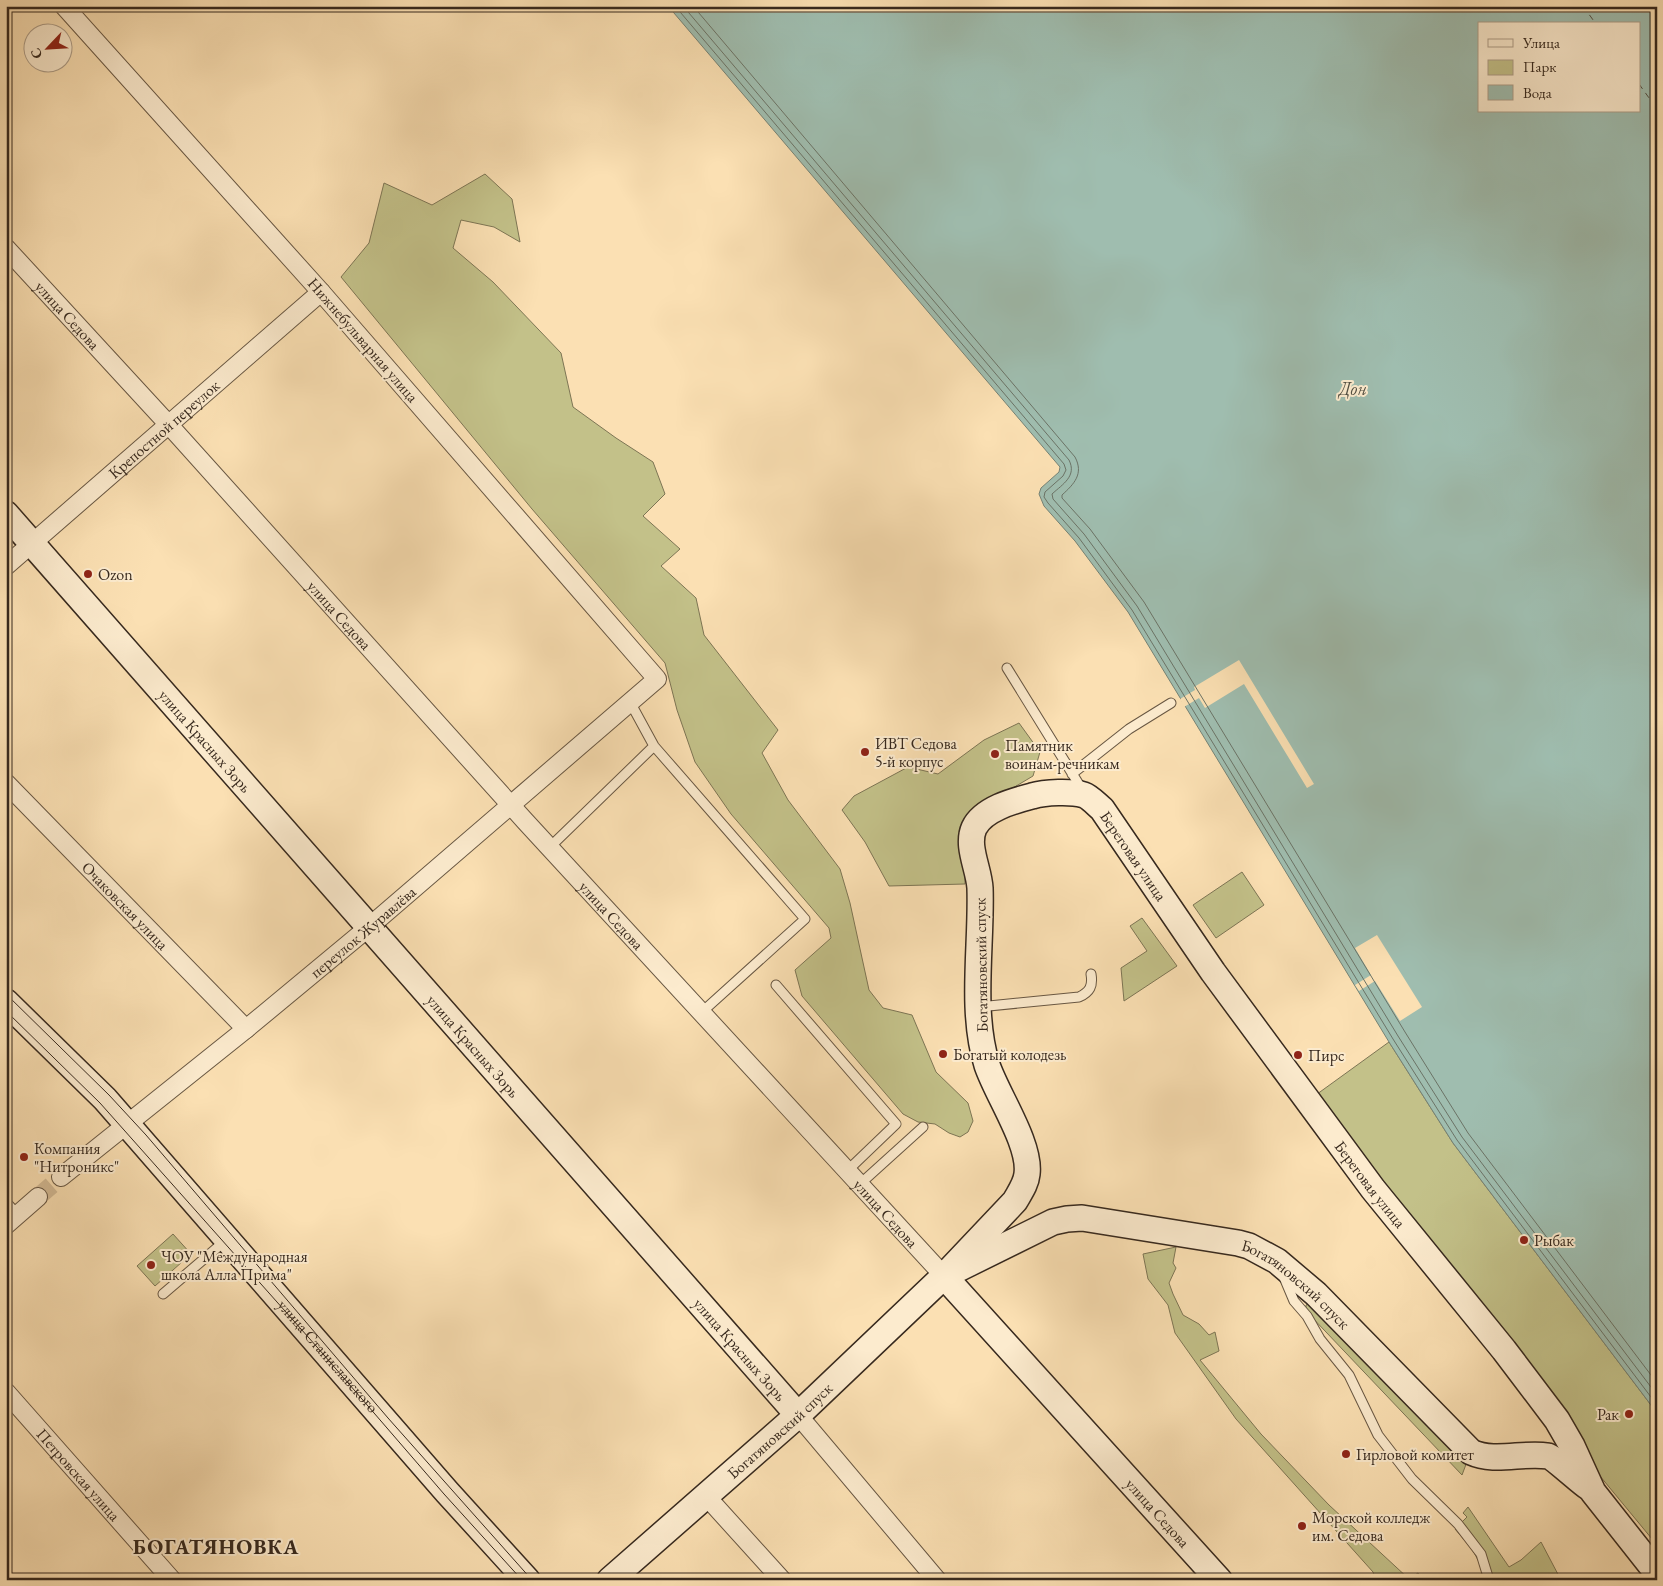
<svg xmlns="http://www.w3.org/2000/svg" width="1663" height="1586" font-family="'EB Garamond',serif">
<style>
.green{fill:#c3c189;stroke:#7d7554}
.water{fill:#9fbdaf;stroke:#758275;fill-rule:evenodd}
.pier{fill:#fbe0b3}
.lines{fill:none;stroke-linecap:round;stroke-linejoin:round}
.shore{stroke:#6b7366;stroke-width:1}
.ferry{stroke:#514e42;stroke-width:1;stroke-dasharray:6 5;stroke-linecap:butt}
.street-tunnel{stroke:#d4bb95;stroke-width:18;stroke-dasharray:18 9;stroke-linecap:butt}
.lane-casing{stroke:#685743;stroke-width:11}
.street-casing{stroke:#685743;stroke-width:20}
.secondary-casing{stroke:#37291e;stroke-width:28}
.lane{stroke:#fcebce;stroke-width:9}
.street{stroke:#fcebce;stroke-width:18}
.secondary{stroke:#fcebce;stroke-width:25}
.tram{stroke:#37291e;stroke-width:1}
.poi-dot{fill:#8f2418;stroke:#fcebce;stroke-width:2}
.labels{text-anchor:middle;dominant-baseline:central;stroke-width:4;stroke-linejoin:round;paint-order:stroke}
.street-label{font-size:16px;fill:#37291e;stroke:#fcebce}
.poi-label{font-size:16px;fill:#37291e;stroke:#fcebce;text-anchor:start}
.water-label{font-size:18px;font-style:italic;fill:#514e42;stroke:#fcebce}
.district-label{font-size:21px;font-weight:bold;letter-spacing:1px;fill:#37291e;stroke:#fcebce}
</style>
<rect width="100%" height="100%" fill="#fbe0b3"/>
<filter id="stains"><feTurbulence type="fractalNoise" baseFrequency=".004" numOctaves="4"/><feColorMatrix values="0 0 0 0 .2 0 0 0 0 .09 0 0 0 0 .02 0 0 0 .5 -.17"/></filter>
<radialGradient id="worn" r=".72"><stop offset=".6" stop-color="#630" stop-opacity="0"/><stop offset="1" stop-color="#630" stop-opacity=".3"/></radialGradient>
<path class="green" d="M 485,174 L 512,199 L 520,242 L 494,227 L 461,220 L 453,248 L 493,282 L 561,353 L 573,407 L 616,438 L 653,462 L 665,494 L 643,516 L 680,549 L 661,566 L 696,598 L 704,635 L 778,730 L 762,753 L 788,800 L 840,869 L 850,903 L 869,990 L 883,1008 L 912,1015 L 936,1072 L 968,1103 L 973,1121 L 968,1132 L 960,1137 L 949,1133 L 935,1124 L 918,1122 L 903,1114 L 802,996 L 795,970 L 831,938 L 829,928 L 731,814 L 695,762 L 677,710 L 665,663 L 532,509 L 341,277 L 369,243 L 384,183 L 432,205 Z
M 1019,723 L 1040,752 L 1033,776 L 986,804 L 965,847 L 965,884 L 889,886 L 865,842 L 842,810 L 854,796 L 908,767 L 938,774 L 984,740 Z
M 1242,872 L 1264,905 L 1216,938 L 1193,905 Z
M 1142,918 L 1177,966 L 1124,1001 L 1121,968 L 1147,951 L 1130,926 Z
M 1389,1042 L 1453,1143 L 1657,1413 L 1657,1545 L 1595,1470 L 1313,1097 Z
M 173,1234 L 191,1254 L 155,1286 L 137,1266 Z
M 1176,1247 L 1173,1263 L 1176,1268 L 1169,1283 L 1173,1294 L 1183,1315 L 1199,1324 L 1209,1335 L 1215,1332 L 1219,1351 L 1200,1360 L 1261,1434 L 1329,1505 L 1409,1579 L 1418,1573 L 1423,1580 L 1376,1580 L 1373,1572 L 1236,1419 L 1175,1333 L 1168,1305 L 1148,1279 L 1143,1254 Z
M 1314,1301 L 1468,1459 L 1462,1475 L 1306,1311 L 1306,1305 Z
M 1468,1507 L 1509,1567 L 1521,1560 L 1541,1542 L 1561,1580 L 1489,1580 L 1472,1549 L 1455,1529 L 1467,1517 L 1463,1513 Z"/>
<path class="water" d="M 668,6 L 1657,6 L 1657,1413 L 1453,1143 L 1389,1042 L 1128,612 L 1075,541 L 1044,506 L 1039,494 L 1041,488 L 1059,472 L 1060,467 ZM 1479,24 L 1639,24 L 1639,111 L 1479,111 Z"/>
<path class="pier" d="M 1239,660 L 1314,784 L 1307,788 L 1244,684 L 1205,708 L 1199,698 L 1184,707 L 1180,699 L 1195,690 L 1194,687 Z
M 1377,935 L 1422,1007 L 1400,1021 L 1375,981 L 1359,991 L 1355,985 L 1371,975 L 1355,948 Z"/>
<g class="lines">
<path class="shore" d="M 675,6 L 1064,464 L 1066,470 L 1063,476 L 1045,492 L 1044,497 L 1048,503 L 1079,538 L 1132,610 L 1393,1039 L 1457,1140 L 1657,1405
M 683,6 L 1069,460 C 1077,476 1063,484 1052,494 L 1053,499 L 1084,534 L 1137,606 L 1398,1036 L 1462,1137 L 1657,1395
M 693,6 L 1075,457 C 1084,474 1074,484 1062,495 L 1062,498 L 1090,529 L 1144,602 L 1405,1032 L 1468,1133 L 1657,1383"/>
<path class="ferry" d="M 1583,6 L 1596,24
M 1639,84 L 1657,109"/>
<path class="street-tunnel" d="M 38,1197 L 61,1177"/>
<g class="lane-casing">
<path id="lane" d="M 1007,668 L 1083,791
M 630,702 L 654,746 L 805,919 L 702,1012
M 1072,774 L 1129,729 L 1171,703
M 550,847 L 654,746
M 776,985 L 896,1124 L 847,1171
M 979,1007 L 1079,997 C 1090,992 1093,986 1091,974
M 860,1184 L 923,1127
M 6,1202 L 18,1215
M 1283,1275 L 1294,1301 L 1307,1316 L 1320,1339 L 1349,1375 L 1378,1435 L 1412,1479 L 1458,1524 L 1481,1554 L 1489,1580
M 163,1294 L 225,1241"/>
</g>
<g class="street-casing">
<g id="street">
<path id="s1" d="M 6,248 L 169,425 L 525,821 L 944,1276"/>
<path id="s2" d="M 6,566 L 321,292"/>
<path id="s3" d="M 6,783 L 246,1029"/>
<path id="s4" d="M 61,1177 L 246,1029 L 369,927 L 657,679 L 321,292 L 64,6"/>
<path d="M 6,1225 L 38,1197"/>
<path id="s5" d="M 6,1392 L 172,1580"/>
<path d="M 798,1415 L 937,1580"/>
<path d="M 706,1496 L 782,1580"/>
</g>
</g>
<g class="secondary-casing">
<g id="secondary">
<path id="s6" d="M 6,514 L 798,1415"/>
<path id="s7" d="M 6,1002 L 105,1099 L 447,1492 L 527,1580"/>
<path id="s8" d="M 958,1269 L 1053,1222 L 1067,1219 L 1082,1218 L 1238,1243 L 1249,1246 L 1277,1261 L 1316,1294 L 1471,1452 C 1495,1463 1522,1452 1548,1456 C 1555,1458 1580,1482 1588,1487"/>
<path id="s9" d="M 944,1276 L 1219,1580"/>
<path id="s10" d="M 610,1580 L 798,1415 L 944,1276 L 1015,1201 C 1020,1192 1026,1184 1027,1174 C 1031,1144 997,1095 987,1065 C 970,1011 982,944 980,888 C 979,869 966,846 974,828 C 983,809 1013,801 1032,796 C 1045,792 1072,791 1084,795 C 1090,797 1097,805 1102,809 L 1213,972 L 1373,1189 L 1504,1350 L 1557,1420 L 1572,1446 L 1593,1492 L 1657,1573"/>
</g>
</g>
<use href="#lane" class="lane"/>
<use href="#street" class="street"/>
<use href="#secondary" class="secondary"/>
<path class="tram" d="M 6,994 L 109,1095 L 146,1135 L 388,1418 L 532,1580
M 6,1011 L 100,1103 L 317,1347 L 444,1494 L 522,1580"/>
</g>
<g class="poi-dot">
<circle cx="88" cy="574" r="5"/>
<circle cx="865" cy="752" r="5"/>
<circle cx="995" cy="754" r="5"/>
<circle cx="943" cy="1054" r="5"/>
<circle cx="1298" cy="1055" r="5"/>
<circle cx="24" cy="1157" r="5"/>
<circle cx="1524" cy="1240" r="5"/>
<circle cx="151" cy="1265" r="5"/>
<circle cx="1629" cy="1414" r="5"/>
<circle cx="1346" cy="1454" r="5"/>
<circle cx="1302" cy="1526" r="5"/>
</g>
<g class="labels">
<g class="street-label">
<text stroke="none"><textPath href="#s1" startOffset="91">улица Седова</textPath></text>
<text transform="translate(363 340) rotate(49)">Нижнебульварная улица</text>
<text stroke="none"><textPath href="#s2" startOffset="209">Крепостной переулок</textPath></text>
<text stroke="none"><textPath href="#s1" startOffset="496">улица Седова</textPath></text>
<text stroke="none"><textPath href="#s6" startOffset="302">улица Красных Зорь</textPath></text>
<text stroke="none"><textPath href="#s10" startOffset="1141">Береговая улица</textPath></text>
<text stroke="none"><textPath href="#s3" startOffset="171">Очаковская улица</textPath></text>
<text stroke="none"><textPath href="#s1" startOffset="901">улица Седова</textPath></text>
<text stroke="none"><textPath href="#s4" startOffset="389">переулок Журавлёва</textPath></text>
<text transform="translate(981 965) rotate(-91)">Богатяновский спуск</text>
<text stroke="none"><textPath href="#s6" startOffset="708">улица Красных Зорь</textPath></text>
<text stroke="none"><textPath href="#s10" startOffset="1546">Береговая улица</textPath></text>
<text stroke="none"><textPath href="#s1" startOffset="1306">улица Седова</textPath></text>
<text stroke="none"><textPath href="#s8" startOffset="365">Богатяновский спуск</textPath></text>
<text stroke="none"><textPath href="#s6" startOffset="1112">улица Красных Зорь</textPath></text>
<text stroke="none"><textPath href="#s7" startOffset="479">улица Станиславского</textPath></text>
<text stroke="none"><textPath href="#s10" startOffset="226">Богатяновский спуск</textPath></text>
<text stroke="none"><textPath href="#s5" startOffset="110">Петровская улица</textPath></text>
<text stroke="none"><textPath href="#s9" startOffset="319">улица Седова</textPath></text>
</g>
<g class="poi-label">
<text x="98" y="574">Ozon</text>
<text x="875" y="743">ИВТ Седова<tspan x="875" dy="18">5-й корпус</tspan></text>
<text x="1005" y="745">Памятник<tspan x="1005" dy="18">воинам-речникам</tspan></text>
<text x="953" y="1054">Богатый колодезь</text>
<text x="1308" y="1055">Пирс</text>
<text x="34" y="1148">Компания<tspan x="34" dy="18">"Нитроникс"</tspan></text>
<text x="1534" y="1240">Рыбак</text>
<text x="161" y="1256">ЧОУ "Международная<tspan x="161" dy="18">школа Алла Прима"</tspan></text>
<text x="1619" y="1414" text-anchor="end">Рак</text>
<text x="1356" y="1454">Гирловой комитет</text>
<text x="1312" y="1517">Морской колледж<tspan x="1312" dy="18">им. Седова</tspan></text>
</g>
<g class="water-label">
<text x="1353" y="388">Дон</text>
</g>
<g class="district-label">
<text x="216" y="1546">БОГАТЯНОВКА</text>
</g>
</g>
<rect width="1663" height="1586" fill="none" stroke="#fbe0b3" stroke-width="25"/>
<rect x="8" y="8" width="1648" height="1571" fill="none" stroke="#37291e" stroke-width="2.5"/>
<rect x="12" y="12" width="1638" height="1561" fill="none" stroke="#37291e"/>
<rect x="1478" y="22" width="162" height="90" fill="#fcebce" stroke="#ad9d88"/>
<rect x="1488" y="39" width="25" height="8" fill="#fcebce" stroke="#ad9d88"/>
<text x="1523" y="48" font-size="15" fill="#37291e">Улица</text>
<rect x="1488" y="60" width="25" height="15" fill="#c3c189" stroke="#ad9d88"/>
<text x="1523" y="72" font-size="15" fill="#37291e">Парк</text>
<rect x="1488" y="85" width="25" height="15" fill="#9fbdaf" stroke="#ad9d88"/>
<text x="1523" y="98" font-size="15" fill="#37291e">Вода</text>
<g transform="translate(48 48) rotate(245)"><circle r="24" fill="#fcebce" stroke="#ad9d88"/>
<path d="M0-4L9 19L0 12L-9 19Z" fill="#8f2418"/>
<text y="-8" font-size="14" font-weight="bold" text-anchor="middle" fill="#37291e">С</text>
</g>
<rect width="100%" height="100%" filter="url(#stains)"/>
<rect width="100%" height="100%" fill="url(#worn)"/>
</svg>
